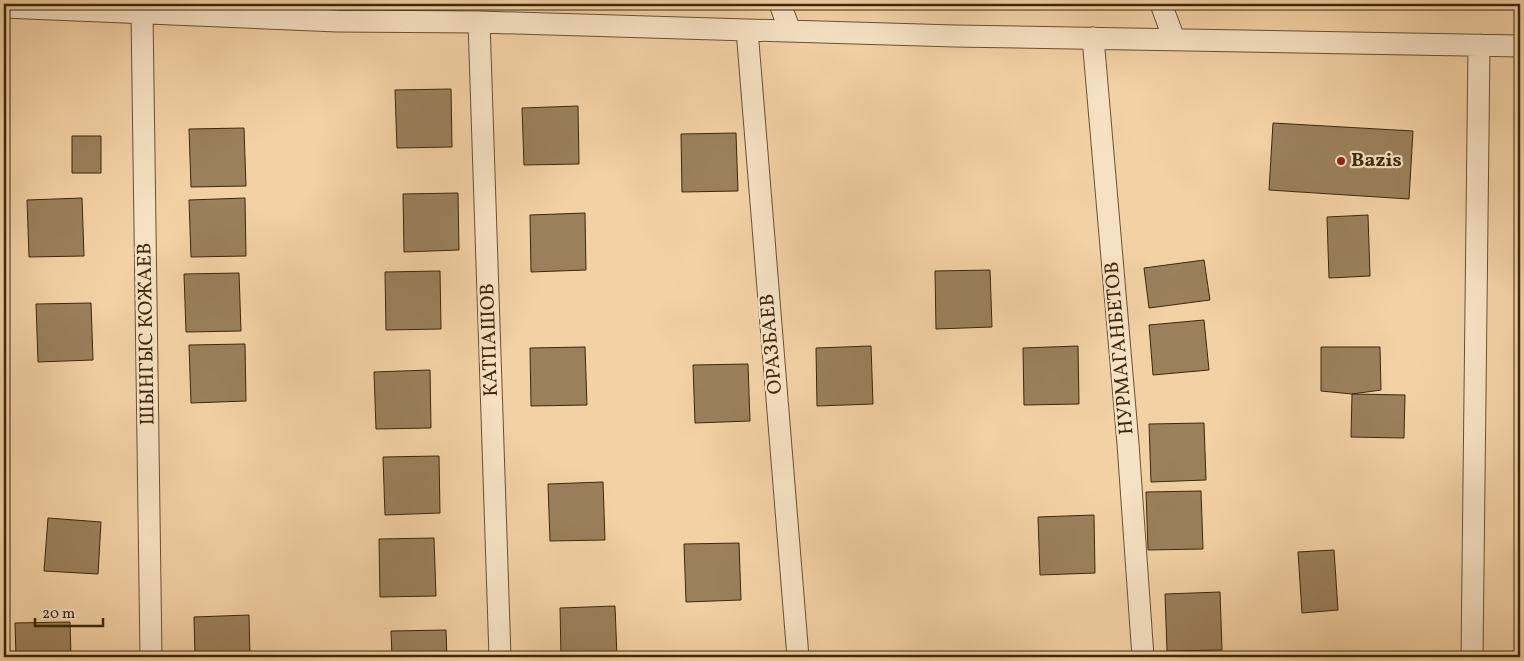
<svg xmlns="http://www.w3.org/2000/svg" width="1524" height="661" font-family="Vollkorn,serif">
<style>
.building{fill:#9b805b;stroke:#3c280a}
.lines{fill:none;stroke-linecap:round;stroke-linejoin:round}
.street-casing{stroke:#6a5231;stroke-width:23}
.street{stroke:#f7e1c4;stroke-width:21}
.poi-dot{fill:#8f2418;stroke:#f7e1c4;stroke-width:2}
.labels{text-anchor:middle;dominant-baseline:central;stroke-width:4.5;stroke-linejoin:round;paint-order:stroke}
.poi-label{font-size:20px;font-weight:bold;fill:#3c280a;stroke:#f7e1c4;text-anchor:start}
.street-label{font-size:20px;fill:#3c280a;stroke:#f7e1c4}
</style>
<rect width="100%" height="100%" fill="#f2d1a5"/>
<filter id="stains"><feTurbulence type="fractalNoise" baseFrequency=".004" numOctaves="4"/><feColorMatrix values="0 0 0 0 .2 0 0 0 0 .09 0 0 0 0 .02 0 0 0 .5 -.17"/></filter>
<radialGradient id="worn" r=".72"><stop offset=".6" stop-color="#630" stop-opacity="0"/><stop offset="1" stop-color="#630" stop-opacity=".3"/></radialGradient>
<path class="building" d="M 451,89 L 452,147 L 397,148 L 395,90 Z
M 578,106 L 579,164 L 524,165 L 522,108 Z
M 1273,123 L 1413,131 L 1409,199 L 1269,190 Z
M 244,128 L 246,186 L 191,187 L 189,129 Z
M 736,133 L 738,191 L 682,192 L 681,134 Z
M 72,136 L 101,136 L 101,173 L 72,173 Z
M 458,193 L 459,250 L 404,252 L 403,194 Z
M 82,198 L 84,256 L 29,257 L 27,200 Z
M 245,198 L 246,256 L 191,257 L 189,200 Z
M 585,213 L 586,270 L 531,272 L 530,215 Z
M 1368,215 L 1370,276 L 1329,278 L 1327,217 Z
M 1204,260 L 1210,300 L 1149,308 L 1144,268 Z
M 990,270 L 992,327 L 936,329 L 935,271 Z
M 440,271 L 441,329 L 386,330 L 385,272 Z
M 239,273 L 241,331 L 186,332 L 184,274 Z
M 91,303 L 93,360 L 38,362 L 36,304 Z
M 1204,320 L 1209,370 L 1153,375 L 1149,325 Z
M 245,344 L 246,401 L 191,403 L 189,345 Z
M 871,346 L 873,404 L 817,406 L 816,348 Z
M 1078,346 L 1079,404 L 1024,405 L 1023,348 Z
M 585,347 L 587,405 L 531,406 L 530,348 Z
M 1321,347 L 1380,347 L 1381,390 L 1352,394 L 1321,391 Z
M 748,364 L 750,421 L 695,423 L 693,365 Z
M 430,370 L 431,428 L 376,429 L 374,372 Z
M 1352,394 L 1405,395 L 1404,438 L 1351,437 Z
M 1204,423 L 1206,480 L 1151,482 L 1149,424 Z
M 439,456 L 440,513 L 385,515 L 383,457 Z
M 603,482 L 605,540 L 550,541 L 548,484 Z
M 1201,491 L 1203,549 L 1148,550 L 1146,492 Z
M 1094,515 L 1095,573 L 1040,575 L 1038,517 Z
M 48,518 L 101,522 L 98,574 L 44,571 Z
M 434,538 L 436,596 L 380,597 L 379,539 Z
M 739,543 L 741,600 L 686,602 L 684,544 Z
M 1334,550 L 1338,610 L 1302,613 L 1298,552 Z
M 1220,592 L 1222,650 L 1167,651 L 1165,594 Z
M 615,606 L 617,657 L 561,657 L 560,608 Z
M 249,615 L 250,657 L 195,657 L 194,617 Z
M 70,622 L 71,657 L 16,657 L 15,623 Z
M 446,630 L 447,657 L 392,657 L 391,631 Z"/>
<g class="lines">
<g class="street-casing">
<path id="street" d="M 780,4 L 790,31
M 1161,4 L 1174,39
M 4,7 L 337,21 L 479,22 L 955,36 L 1520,46
M 142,12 L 151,657
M 479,22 L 500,657
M 747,30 L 798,657
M 1093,38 L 1128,444 L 1143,657
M 1472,657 L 1479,45"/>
</g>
<use href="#street" class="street"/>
</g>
<circle class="poi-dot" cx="1341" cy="161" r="5"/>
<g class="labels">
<g class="poi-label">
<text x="1351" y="161">Bazis</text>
</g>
<g class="street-label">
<text transform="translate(147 334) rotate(-91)">ШЫНГЫС КОЖАЕВ</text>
<text transform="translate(490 340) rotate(-92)">КАТПАШОВ</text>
<text transform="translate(772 344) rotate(-95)">ОРАЗБАЕВ</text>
<text transform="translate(1120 348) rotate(-95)">НУРМАГАНБЕТОВ</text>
</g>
</g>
<rect width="1524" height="661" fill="none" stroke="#f2d1a5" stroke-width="20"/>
<rect x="5" y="5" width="1514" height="651" fill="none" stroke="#3c280a" stroke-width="2.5"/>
<rect x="10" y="10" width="1504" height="641" fill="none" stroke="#3c280a"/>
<path d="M35 618v8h68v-8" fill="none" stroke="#3c280a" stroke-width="2.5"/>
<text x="42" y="618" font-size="15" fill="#3c280a" stroke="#f7e1c4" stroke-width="4" paint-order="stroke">20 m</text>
<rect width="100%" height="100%" filter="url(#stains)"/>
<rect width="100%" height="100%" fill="url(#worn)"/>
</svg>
